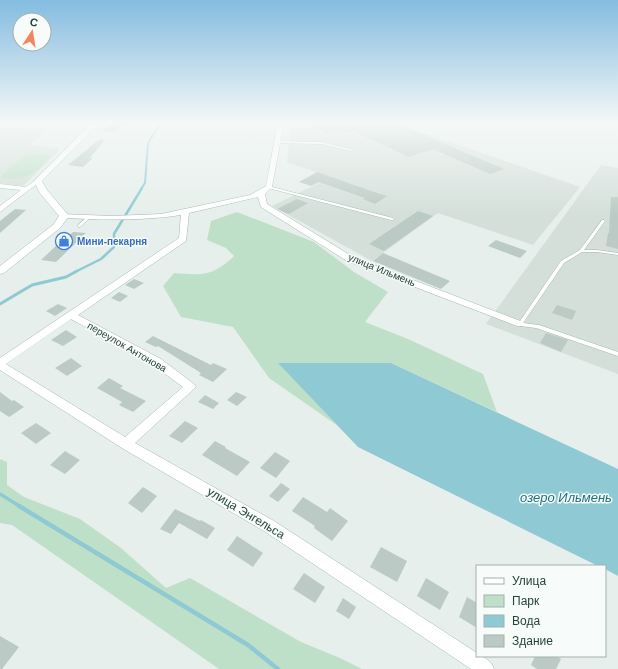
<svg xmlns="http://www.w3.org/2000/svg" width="618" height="669" font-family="Helvetica,sans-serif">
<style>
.built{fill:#d4dfda}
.green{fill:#bfe0c8}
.water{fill:#8ec9d4}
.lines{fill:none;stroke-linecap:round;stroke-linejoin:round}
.stream-far4{stroke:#8ec9d4;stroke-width:2}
.stream-far3{stroke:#8ec9d4;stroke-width:2.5}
.stream-far2{stroke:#8ec9d4;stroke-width:3}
.stream-far1{stroke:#8ec9d4;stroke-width:3.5}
.stream{stroke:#8ec9d4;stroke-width:4.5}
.building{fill:#bbcac4}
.lane-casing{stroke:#a8b8b2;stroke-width:1}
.street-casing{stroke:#a8b8b2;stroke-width:1}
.secondary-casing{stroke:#a4bbb3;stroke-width:1}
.lane{fill:#fff;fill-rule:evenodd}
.street{fill:#fff;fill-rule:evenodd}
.secondary{fill:#fff;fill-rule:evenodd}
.labels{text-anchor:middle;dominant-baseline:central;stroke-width:3;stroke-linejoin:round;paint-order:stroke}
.shop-label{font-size:10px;font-weight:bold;fill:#366cbe;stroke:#f7fbf9;text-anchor:start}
.street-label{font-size:10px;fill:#24423a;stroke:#f7fbf9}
.near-street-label{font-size:12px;fill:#24423a;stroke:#f7fbf9}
.near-water-label{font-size:13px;font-style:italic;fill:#1c6f80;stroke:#f7fbf9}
</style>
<rect width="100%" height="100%" fill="#e6efeb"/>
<path class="built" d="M 291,122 L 393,122 L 580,187 L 533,245 L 438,213 L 372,261 L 272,206 L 331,177 L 287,162 Z
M 0,126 L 45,130 L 30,145 L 58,148 L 59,151 L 23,186 L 0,183 Z
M 601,165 L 618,168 L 618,374 L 486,324 Z"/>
<path class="green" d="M 33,154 L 48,155 L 50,157 C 37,172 23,184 2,177 L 3,174 L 24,156 Z
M 237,212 L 314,242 L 354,272 L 388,292 L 365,322 L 408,339 L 483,374 L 497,412 L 391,363 L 279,363 L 338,426 L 269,378 L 233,327 L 181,317 L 163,286 L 174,273 C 202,275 212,277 234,256 L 226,248 L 207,240 L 211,221 Z
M 0,459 L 7,462 L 7,485 L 24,497 L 80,519 L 121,548 L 166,588 L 190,578 L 301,642 L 340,658 L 362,669 L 219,669 L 12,525 L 0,523 Z"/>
<path class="water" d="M 278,363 L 391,363 L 618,469 L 618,576 L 605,569 L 605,566 L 598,566 L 358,447 Z"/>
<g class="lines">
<path class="stream-far4" d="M 141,189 L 145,183 L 148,143 L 161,122"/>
<path class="stream-far3" d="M 75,272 L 101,259 L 114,247 L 114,234 L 142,188"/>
<path class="stream-far2" d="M 0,304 L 32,285 L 66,277 L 77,271"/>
<path class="stream-far1" d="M 0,494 L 21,507"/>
<path class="stream" d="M 19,506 L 248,645 L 278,669"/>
</g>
<path class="building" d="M 111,122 L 124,123 L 114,132 L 102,132 Z
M 305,122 L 398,122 L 398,124 L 504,169 L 490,174 L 433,149 L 409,157 L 353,131 L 344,133 L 337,130 L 327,133 Z
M 101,138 L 104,141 L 90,158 L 93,158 L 83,167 L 68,165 Z
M 317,172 L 374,192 L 387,196 L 375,204 L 363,199 L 365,198 L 319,182 L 311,186 L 299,182 Z
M 611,197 L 618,197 L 618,249 L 606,246 L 608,233 L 609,233 Z
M 297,199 L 308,203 L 289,214 L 277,209 Z
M 15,209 L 26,210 L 0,233 L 0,221 Z
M 418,211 L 433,216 L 384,251 L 369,244 Z
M 73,232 L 86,233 L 56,262 L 41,260 L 58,244 L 56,244 L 58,242 L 55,242 L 65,233 L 71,234 Z
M 496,240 L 527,251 L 520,258 L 488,246 Z
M 383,253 L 450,281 L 441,289 L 373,261 Z
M 134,279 L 144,283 L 134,289 L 125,285 Z
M 119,292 L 128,296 L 120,302 L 111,298 Z
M 58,304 L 67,308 L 55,316 L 46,311 Z
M 557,305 L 576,311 L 572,320 L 552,313 Z
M 66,330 L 77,337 L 63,346 L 51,340 Z
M 546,333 L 568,340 L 561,352 L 540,343 Z
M 153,336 L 211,365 L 213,363 L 227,369 L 213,382 L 199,375 L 201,373 L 158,346 L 156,347 L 145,342 Z
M 71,358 L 82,366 L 67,376 L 55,368 Z
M 109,378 L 123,386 L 120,388 L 146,401 L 133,412 L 119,405 L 122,402 L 97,388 Z
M 0,392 L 12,401 L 14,400 L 24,407 L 9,417 L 0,411 Z
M 236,392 L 247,397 L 237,406 L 227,400 Z
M 205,395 L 219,403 L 213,409 L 198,402 Z
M 185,421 L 198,428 L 182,443 L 169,436 Z
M 36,423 L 51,433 L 36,444 L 21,433 Z
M 215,441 L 226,447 L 225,448 L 250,462 L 237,476 L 202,455 Z
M 65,451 L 80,460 L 65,474 L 50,465 Z
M 275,452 L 290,461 L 276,478 L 260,468 Z
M 281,483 L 290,489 L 278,502 L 269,496 Z
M 143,487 L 157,496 L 142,513 L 128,503 Z
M 303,497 L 327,512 L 330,508 L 348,521 L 332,541 L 314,528 L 315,526 L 292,511 Z
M 175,509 L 200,521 L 201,520 L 215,528 L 207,539 L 179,523 L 171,534 L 160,529 Z
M 237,536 L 263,553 L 253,567 L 227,550 Z
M 381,547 L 407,561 L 397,582 L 370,567 Z
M 304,573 L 325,587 L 315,603 L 293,589 Z
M 426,578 L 449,592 L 440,610 L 417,596 Z
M 467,597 L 477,603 L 477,628 L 459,617 Z
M 343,598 L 356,607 L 349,619 L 336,611 Z
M 0,636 L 19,647 L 2,669 L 0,669 Z
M 535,656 L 556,656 L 561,659 L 556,669 L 537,669 L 531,665 Z"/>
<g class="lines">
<g class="lane-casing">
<path id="lane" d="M 276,141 L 321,142 L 354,150 L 352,151 L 321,144 L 277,143 L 276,142 Z
M 268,186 L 393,218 L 394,219 L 393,220 L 391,220 L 268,188 Z
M 88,216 L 90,216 L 91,217 L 80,227 L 78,227 L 78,225 Z
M 602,220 L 604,220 L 605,221 L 584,250 L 597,250 L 618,253 L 618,255 L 597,252 L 582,252 L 564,263 L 523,323 L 539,325 L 618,352 L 618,356 L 536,328 L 520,326 L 518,324 L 561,261 L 580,250 Z"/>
</g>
<g class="street-casing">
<path id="street" d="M 278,122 L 284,122 L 272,187 L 265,194 L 267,204 L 353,257 L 523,322 L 525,324 L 523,326 L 517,326 L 347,261 L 261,207 L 258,197 L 189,213 L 186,241 L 78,315 L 161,359 L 194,384 L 196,387 L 135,443 L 274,521 L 477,653 L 477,656 C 485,656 492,662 494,669 L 471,669 L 264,531 L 122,448 L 0,370 L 0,358 L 179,238 L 181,215 C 142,221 103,220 64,218 L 61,218 L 61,214 L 112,216 L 161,214 L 250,195 L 266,186 ZM 71,319 L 153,365 L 183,387 L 125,437 L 6,364 Z
M 36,180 L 41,181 L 0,212 L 0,206 L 21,190 L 0,188 L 0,184 L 26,187 Z"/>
</g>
<g class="secondary-casing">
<path id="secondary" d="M 93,122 L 100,122 L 42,181 L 47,190 L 69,216 L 60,228 L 4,273 L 0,274 L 0,266 L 54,224 L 59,216 L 40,193 L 34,181 Z"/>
</g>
<use href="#lane" class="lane"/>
<use href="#street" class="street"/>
<use href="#secondary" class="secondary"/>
</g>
<linearGradient id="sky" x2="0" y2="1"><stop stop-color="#84bce0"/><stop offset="0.57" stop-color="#f4f8f6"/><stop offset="1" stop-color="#f4f8f6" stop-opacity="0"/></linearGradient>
<rect width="618" height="215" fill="url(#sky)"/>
<defs>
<g id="shop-ring" transform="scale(0.9)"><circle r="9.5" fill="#f7fbf9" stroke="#3f7fe0" stroke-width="1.5"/><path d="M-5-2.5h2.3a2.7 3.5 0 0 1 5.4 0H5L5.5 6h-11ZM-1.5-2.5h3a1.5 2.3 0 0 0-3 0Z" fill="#3f7fe0"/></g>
</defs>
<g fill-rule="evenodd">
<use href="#shop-ring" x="64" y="241"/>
</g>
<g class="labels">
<g class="shop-label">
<text x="77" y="241">Мини-пекарня</text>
</g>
<g class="street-label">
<text transform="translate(382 270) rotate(22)">улица Ильмень</text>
<text transform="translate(127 347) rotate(30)">переулок Антонова</text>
</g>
<g class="near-street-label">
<text transform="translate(246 513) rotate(31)">улица Энгельса</text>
</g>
<g class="near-water-label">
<text x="566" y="497">озеро Ильмень</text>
</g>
</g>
<rect x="476" y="565" width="130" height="92" fill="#f7fbf9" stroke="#a3b1ad"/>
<rect x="484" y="578" width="20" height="6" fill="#ffffff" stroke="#a3b1ad"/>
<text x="512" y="585" font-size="12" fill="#24423a">Улица</text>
<rect x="484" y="595" width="20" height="12" fill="#bfe0c8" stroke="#a3b1ad"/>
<text x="512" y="605" font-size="12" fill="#24423a">Парк</text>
<rect x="484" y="615" width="20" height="12" fill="#8ec9d4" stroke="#a3b1ad"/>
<text x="512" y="625" font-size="12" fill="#24423a">Вода</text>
<rect x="484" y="635" width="20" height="12" fill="#bbcac4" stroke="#a3b1ad"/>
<text x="512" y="645" font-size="12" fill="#24423a">Здание</text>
<g transform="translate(32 32) rotate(12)"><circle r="19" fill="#f7fbf9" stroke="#a3b1ad"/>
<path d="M0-3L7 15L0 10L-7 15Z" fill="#f4845f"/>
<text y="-6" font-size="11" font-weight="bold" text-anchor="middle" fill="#24423a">С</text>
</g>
</svg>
